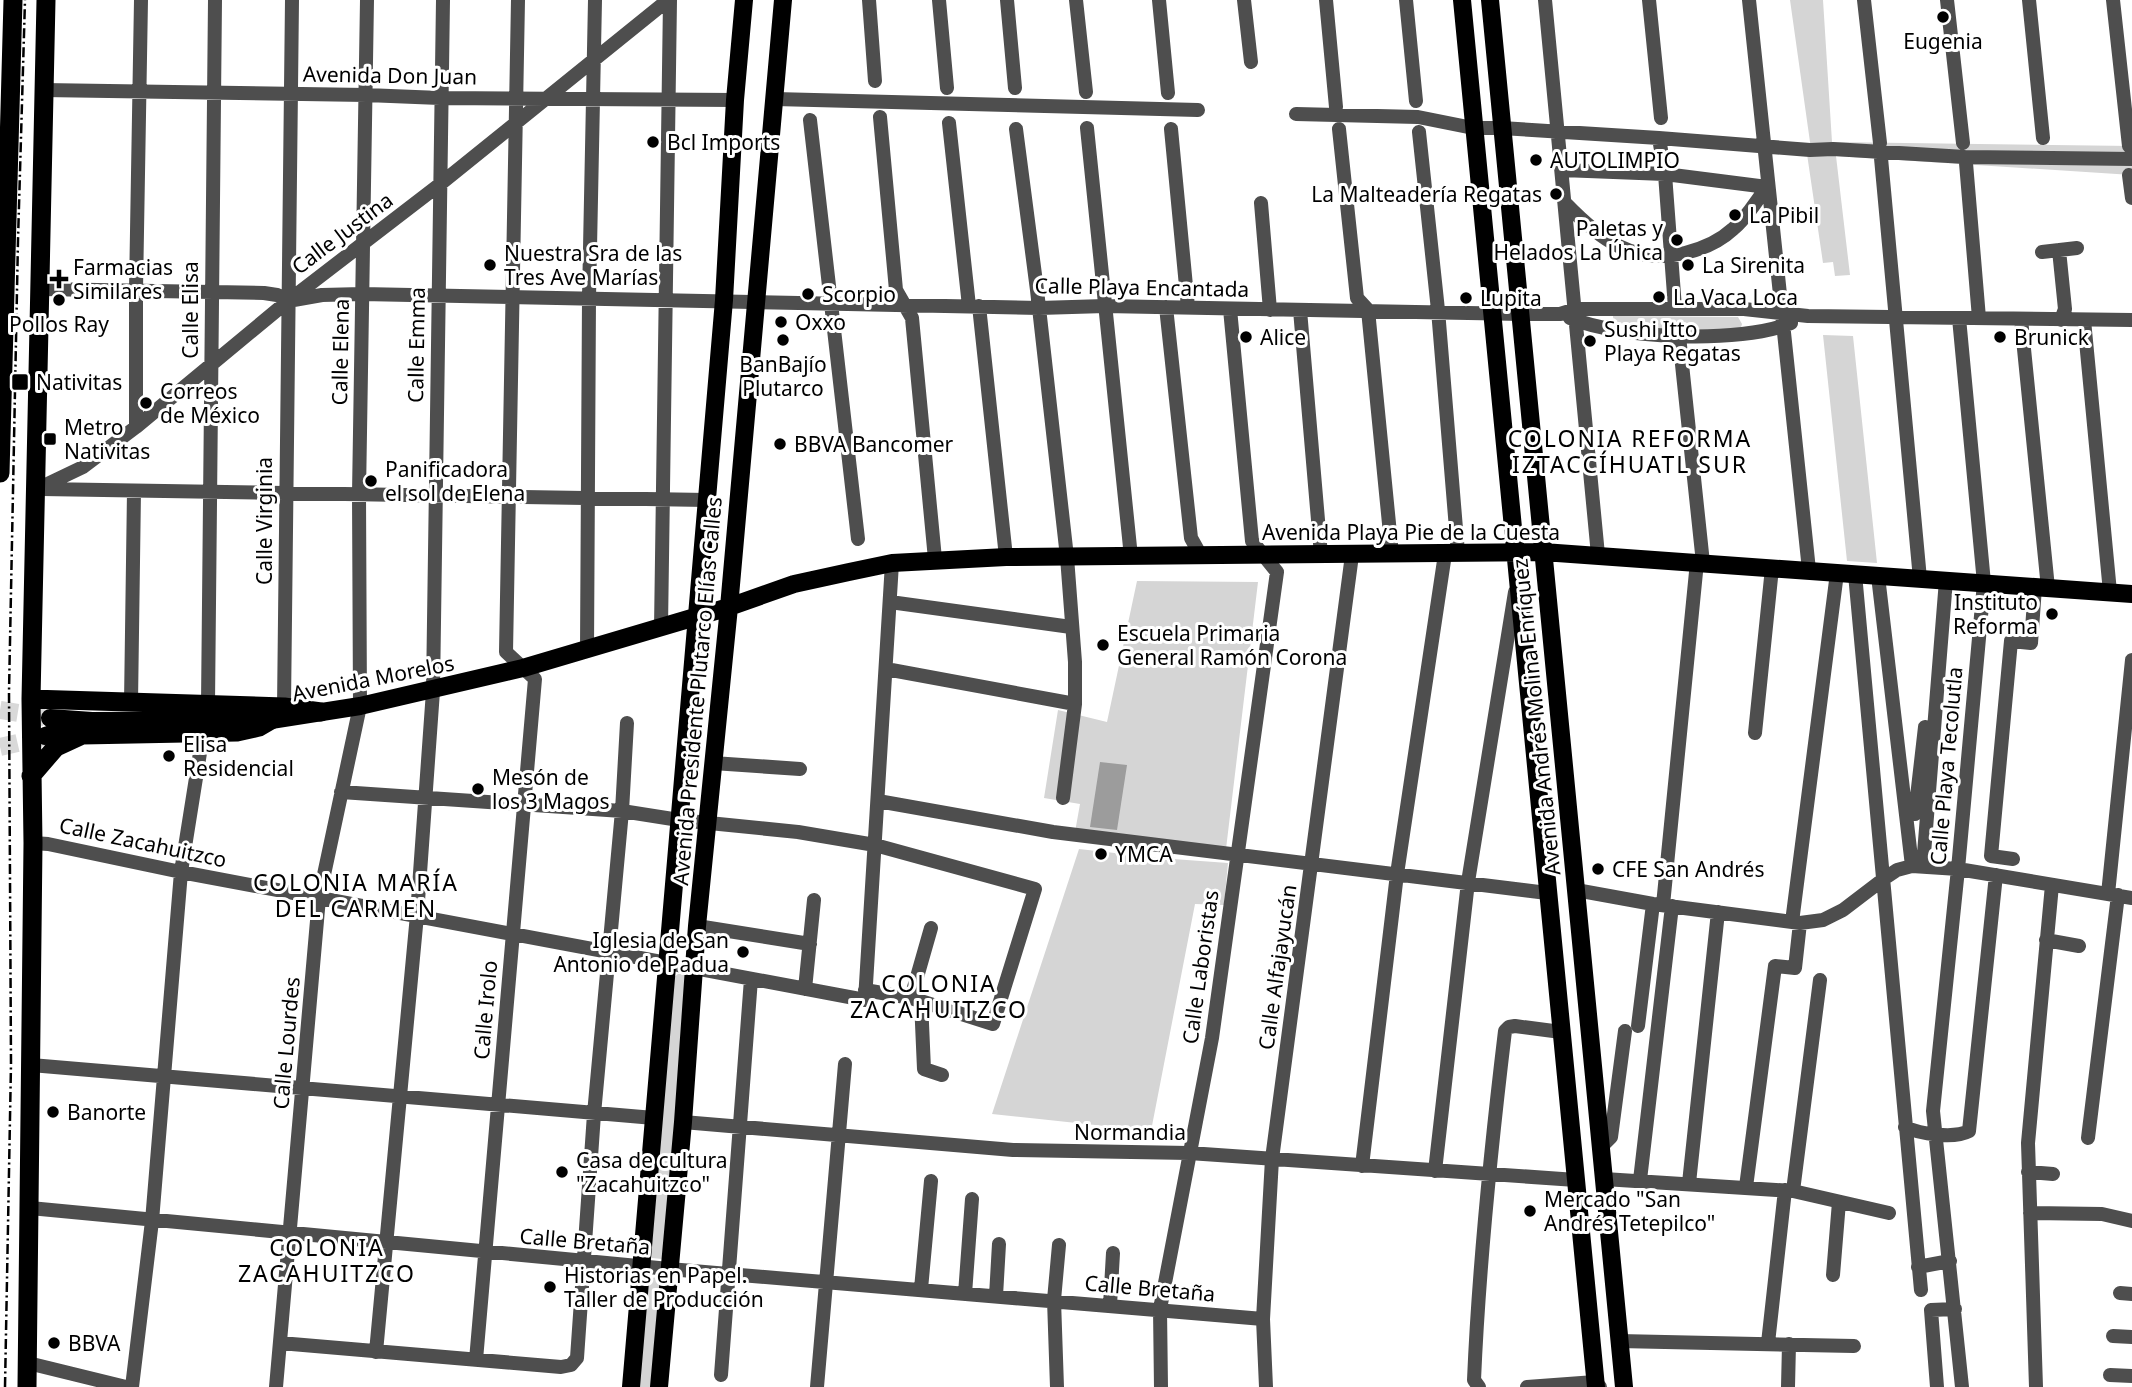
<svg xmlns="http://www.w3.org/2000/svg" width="2132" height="1387" font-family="'Noto Sans',sans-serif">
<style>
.green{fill:#d5d5d5}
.water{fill:#9c9c9c}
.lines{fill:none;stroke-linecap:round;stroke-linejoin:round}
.major-tunnel{stroke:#d9d9d9;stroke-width:18;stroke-dasharray:18 9;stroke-linecap:butt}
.minor{stroke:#4e4e4e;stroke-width:14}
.major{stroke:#000;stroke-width:18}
.highway{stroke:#000;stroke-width:19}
.rail{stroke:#000;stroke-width:2.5;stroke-dasharray:10 3.5 2 3.5;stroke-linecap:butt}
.poi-dot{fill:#000;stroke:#fff;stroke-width:2.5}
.labels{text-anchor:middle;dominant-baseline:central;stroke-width:6;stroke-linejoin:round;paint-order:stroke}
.poi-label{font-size:21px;fill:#000;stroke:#fff;text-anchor:start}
.street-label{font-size:21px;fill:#000;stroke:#fff}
.neighbourhood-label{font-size:23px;letter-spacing:2px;fill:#000;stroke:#fff}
</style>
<rect width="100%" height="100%" fill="#fff"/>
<path class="green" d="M 1790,0 L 1823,0 L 1832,142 L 2132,146 L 2132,175 L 1836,156 L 1850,275 L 1835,276 L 1833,262 L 1823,263 L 1807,154 L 1810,152 L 1810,142 Z
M 1613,316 L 1738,317 L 1742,324 L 1740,331 L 1614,328 Z
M 1823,335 L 1853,336 L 1877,563 L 1847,561 Z
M 1137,581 L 1258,582 L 1226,849 L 1174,844 L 1173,859 L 1228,863 L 1224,905 L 1195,904 L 1151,1131 L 992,1114 L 1079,849 L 1168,859 L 1170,844 L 1075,832 L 1080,804 L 1044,798 L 1058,710 L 1107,722 Z
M 678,974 L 686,974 L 666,1255 L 662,1259 L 652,1258 L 649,1253 L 673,978 Z
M 657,1277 L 663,1285 L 654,1387 L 636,1387 L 648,1279 Z"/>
<path class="water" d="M 1100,762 L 1127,765 L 1117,830 L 1090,827 Z"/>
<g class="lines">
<path class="major-tunnel" d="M 0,710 L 50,718
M 0,747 L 44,737"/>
<path class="minor" d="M 869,0 L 875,81
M 939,0 L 947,88
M 1007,0 L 1015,88
M 1076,0 L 1086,92
M 1159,0 L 1168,93
M 1244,0 L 1251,62
M 1326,0 L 1336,107
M 1406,0 L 1416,101
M 1545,0 L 1598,555
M 1649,0 L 1661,118
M 1749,0 L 1809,570
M 1864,0 L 1880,143
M 1947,0 L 1963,143
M 2029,0 L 2043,138
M 2113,0 L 2129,146
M 43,90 L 366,95 L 440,98 L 735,100
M 775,99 L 1198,110
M 1296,114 L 1418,117 L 1473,128 L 1501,128 L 1659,138 L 1810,150 L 1833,149 L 1965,157 L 2132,159
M 880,117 L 896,290 L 912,318 L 935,559
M 810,120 L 858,539
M 949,123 L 969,306
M 1087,128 L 1131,557
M 1016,129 L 1037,290 L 1067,557 L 1075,662 L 1075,704 L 1063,798
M 1171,129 L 1188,307
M 1339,129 L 1357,298 L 1368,310 L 1392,554
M 1419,132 L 1438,310 L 1458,553
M 1659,138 L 1665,174 L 1675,308
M 1881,158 L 1920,579
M 1966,163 L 1979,318
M 1562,170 L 1665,174 L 1767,187
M 2129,175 L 2132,198
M 1261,203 L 1270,310
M 1566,204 C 1600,239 1633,265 1685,253 C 1702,249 1720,241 1733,229 C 1747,218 1756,201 1767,187
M 2059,250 L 2065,309 L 2061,320
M 2042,252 L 2077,248
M 40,289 L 264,293 L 277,295 L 288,301 L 322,295 L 362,294 L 1039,308 L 1105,306 L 1521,314 L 1560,314 L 1576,309 L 1744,309 L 1808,316 L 2132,320
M 979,306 L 1006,557
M 1166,307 L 1191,538 L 1201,556
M 1300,310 L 1321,555
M 1570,318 C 1621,339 1740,344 1791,323
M 1959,318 L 1984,583 L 1958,869 L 1933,1111 L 1962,1387
M 2021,319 L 2048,588
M 2084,320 L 2110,592
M 1679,336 L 1703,563
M 136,427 L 136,290 L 141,0
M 37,489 L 83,467 L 136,427 L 288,301 L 439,185 L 668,0
M 42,489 L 707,500
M 1855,574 L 1921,1290
M 1878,576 L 1912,866
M 890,602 L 1071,627
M 661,628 L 670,0
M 587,650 L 589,298 L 595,0
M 886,669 L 1075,704
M 131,703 L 134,491
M 208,704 L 215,0
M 284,707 L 292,0
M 1755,733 L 1772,568
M 713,763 L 800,769
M 341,792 L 622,811 L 679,820 L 798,832 L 875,845 L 1035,889 L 993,1024 L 911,998 L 865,990
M 878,801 L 1053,832 L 1547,893
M 1915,814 L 1925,727
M 33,843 L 48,844 L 181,872 L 865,1000 L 892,563
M 2013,859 L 1991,856 L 2011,641 L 2031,643 L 2035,587
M 1923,866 L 1946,580
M 1576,890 L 1653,904 L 1800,923 L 1823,920 L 1843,910 L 1885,878 L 1897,870 L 1912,866 L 1958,869 L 2132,898
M 2108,894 L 2132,660
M 1663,905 L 1697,562
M 1792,922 L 1837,573
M 697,926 L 810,944
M 2046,940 L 2079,946
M 805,989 L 814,900
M 911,998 L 931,928
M 921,1001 L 924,1069 L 942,1075
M 1638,1026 L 1653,904
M 31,1065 L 654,1118
M 683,1122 L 1013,1150 L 1189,1153 L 1576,1180
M 1905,1127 C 1920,1134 1954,1139 1969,1131 L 1996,875
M 2088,1138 L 2118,895
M 1600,1148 L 1611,1137 L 1625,1031
M 1362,1166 L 1397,874 L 1445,554
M 1435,1171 L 1468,882 L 1515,592
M 2028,1172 L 2053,1174
M 1604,1179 L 1793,1191 L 1889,1213
M 1640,1180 L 1672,906
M 1689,1183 L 1718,912
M 1746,1187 L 1775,966 L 1795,968 L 1800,923
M 1793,1191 L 1820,980
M 30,1208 L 669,1269 L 1263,1319
M 2030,1213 L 2102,1214 L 2132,1221
M 1918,1267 L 1950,1261
M 1833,1275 L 1839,1202
M 921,1289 L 931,1181
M 2120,1293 L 2132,1294
M 965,1294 L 972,1199
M 996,1296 L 999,1244
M 1110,1305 L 1113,1253
M 2113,1336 L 2132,1337
M 1619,1341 L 1854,1346
M 280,1343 L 561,1367 L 571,1365 L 577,1358 L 594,1114 L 622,811 L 627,723
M 1768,1343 L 1785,1190
M 376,1352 L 417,915 L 433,691 L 443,0
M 476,1360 L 535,679 L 506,652 L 518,0
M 28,1363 L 126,1387
M 721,1375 L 751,979
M 2110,1375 L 2132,1376
M 132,1387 L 152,1221 L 181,872 L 203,734
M 276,1387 L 319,898 L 360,706 L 359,494 L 367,0
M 817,1387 L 845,1064
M 1057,1387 L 1054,1300 L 1059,1245
M 1161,1387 L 1160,1309 L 1212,1038 L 1277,572 L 1252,541 L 1230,309
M 1266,1387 L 1263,1319 L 1272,1159 L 1352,555
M 1479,1387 L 1474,1380 C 1479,1263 1491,1147 1505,1031 L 1509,1027 L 1515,1026 L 1561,1032
M 1527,1387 L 1595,1382 L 1600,1387
M 1788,1387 L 1789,1344
M 1937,1387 L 1931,1310 L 1955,1309
M 2036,1387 L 2028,1143 L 2052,885"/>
<path class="major" d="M 1462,0 L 1596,1387
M 1490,0 L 1624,1387
M 50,718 L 92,721 L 271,720 L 360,706 L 523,668 L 729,607 L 794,584 L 849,572 L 892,563 L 1006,557 L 1543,552 L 2132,594
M 45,736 L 85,723
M 631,1387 L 724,300 L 735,100 L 744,0
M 659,1387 L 683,1122 L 697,926 L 729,607 L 783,0"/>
<path class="highway" d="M 0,473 L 13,0
M 31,699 L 284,707 L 321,712
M 31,776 L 56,747 L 82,735 L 237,732 L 259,727 L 271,720
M 27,1387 L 33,843 L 31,699 L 46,0"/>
<path class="rail" d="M 5,1387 L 11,1064 L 9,692 L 18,240 L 25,0"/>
</g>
<g class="poi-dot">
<circle cx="1943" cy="17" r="7"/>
<circle cx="653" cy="142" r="7"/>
<circle cx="1536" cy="160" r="7"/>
<circle cx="1556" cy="194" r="7"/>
<circle cx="1735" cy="215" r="7"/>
<circle cx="1677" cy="240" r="7"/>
<circle cx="490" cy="265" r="7"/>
<circle cx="1688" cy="265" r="7"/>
<path d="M55.5 268.5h7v7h7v7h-7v7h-7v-7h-7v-7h7z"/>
<circle cx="808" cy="294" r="7"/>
<circle cx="1659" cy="297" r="7"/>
<circle cx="1466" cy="298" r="7"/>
<circle cx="59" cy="300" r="7"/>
<circle cx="781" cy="322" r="7"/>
<circle cx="1246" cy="337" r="7"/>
<circle cx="2000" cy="337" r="7"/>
<circle cx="783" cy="340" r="7"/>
<circle cx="1590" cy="341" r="7"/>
<rect x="11" y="373" width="18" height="18" rx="3.5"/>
<circle cx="146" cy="403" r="7"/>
<rect x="43" y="432" width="14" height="14" rx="3.5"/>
<circle cx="780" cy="444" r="7"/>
<circle cx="371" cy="481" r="7"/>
<circle cx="2052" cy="614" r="7"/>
<circle cx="1103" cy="645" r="7"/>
<circle cx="169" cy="756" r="7"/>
<circle cx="478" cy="789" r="7"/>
<circle cx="1101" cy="854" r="7"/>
<circle cx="1598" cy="869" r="7"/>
<circle cx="743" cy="952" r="7"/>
<circle cx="53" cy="1112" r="7"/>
<circle cx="562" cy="1172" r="7"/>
<circle cx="1530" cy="1211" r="7"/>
<circle cx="550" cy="1287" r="7"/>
<circle cx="54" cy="1343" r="7"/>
</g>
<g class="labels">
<g class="poi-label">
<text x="1943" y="41" text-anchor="middle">Eugenia</text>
<text x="667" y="142">Bcl Imports</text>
<text x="1550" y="160">AUTOLIMPIO</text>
<text x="1542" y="194" text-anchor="end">La Malteadería Regatas</text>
<text x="1749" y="215">La Pibil</text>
<text x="1663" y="228" text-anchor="end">Paletas y<tspan x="1663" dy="24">Helados La Única</tspan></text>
<text x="504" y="253">Nuestra Sra de las<tspan x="504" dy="24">Tres Ave Marías</tspan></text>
<text x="1702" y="265">La Sirenita</text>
<text x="73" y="267">Farmacias<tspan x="73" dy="24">Similares</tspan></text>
<text x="822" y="294">Scorpio</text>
<text x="1673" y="297">La Vaca Loca</text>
<text x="1480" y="298">Lupita</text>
<text x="795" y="322">Oxxo</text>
<text x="59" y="324" text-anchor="middle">Pollos Ray</text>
<text x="1604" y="329">Sushi Itto<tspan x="1604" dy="24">Playa Regatas</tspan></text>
<text x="1260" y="337">Alice</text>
<text x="2014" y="337">Brunick</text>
<text x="783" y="364" text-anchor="middle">BanBajío<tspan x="783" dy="24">Plutarco</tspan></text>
<text x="36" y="382">Nativitas</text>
<text x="160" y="391">Correos<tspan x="160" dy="24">de México</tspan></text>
<text x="64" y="427">Metro<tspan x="64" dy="24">Nativitas</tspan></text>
<text x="794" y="444">BBVA Bancomer</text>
<text x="385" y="469">Panificadora<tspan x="385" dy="24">el sol de Elena</tspan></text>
<text x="2038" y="602" text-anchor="end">Instituto<tspan x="2038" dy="24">Reforma</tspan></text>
<text x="1117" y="633">Escuela Primaria<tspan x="1117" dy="24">General Ramón Corona</tspan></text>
<text x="183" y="744">Elisa<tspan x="183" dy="24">Residencial</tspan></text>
<text x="492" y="777">Mesón de<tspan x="492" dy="24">los 3 Magos</tspan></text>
<text x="1115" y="854">YMCA</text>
<text x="1612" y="869">CFE San Andrés</text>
<text x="729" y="940" text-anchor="end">Iglesia de San<tspan x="729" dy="24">Antonio de Padua</tspan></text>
<text x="67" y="1112">Banorte</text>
<text x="576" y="1160">Casa de cultura<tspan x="576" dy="24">"Zacahuitzco"</tspan></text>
<text x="1544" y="1199">Mercado "San<tspan x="1544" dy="24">Andrés Tetepilco"</tspan></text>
<text x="564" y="1275">Historias en Papel.<tspan x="564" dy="24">Taller de Producción</tspan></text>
<text x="68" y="1343">BBVA</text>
</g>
<g class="street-label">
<text transform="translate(390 75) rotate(1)">Avenida Don Juan</text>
<text transform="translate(342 233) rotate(-37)">Calle Justina</text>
<text transform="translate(1142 287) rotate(1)">Calle Playa Encantada</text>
<text transform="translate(190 310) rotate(-90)">Calle Elisa</text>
<text transform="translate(416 345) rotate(-89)">Calle Emma</text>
<text transform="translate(340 352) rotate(-89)">Calle Elena</text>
<text transform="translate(264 521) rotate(-90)">Calle Virginia</text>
<text x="1411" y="532">Avenida Playa Pie de la Cuesta</text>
<text transform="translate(373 678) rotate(-11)">Avenida Morelos</text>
<text transform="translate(697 691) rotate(-85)">Avenida Presidente Plutarco Elías Calles</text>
<text transform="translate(1536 717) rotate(-96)">Avenida Andrés Molina Enríquez</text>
<text transform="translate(1946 766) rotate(-85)">Calle Playa Tecolutla</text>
<text transform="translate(143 842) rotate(12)">Calle Zacahuitzco</text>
<text transform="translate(1200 967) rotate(-82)">Calle Laboristas</text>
<text transform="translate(1277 967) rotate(-82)">Calle Alfajayucán</text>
<text transform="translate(485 1010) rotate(-85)">Calle Irolo</text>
<text transform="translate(286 1043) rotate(-85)">Calle Lourdes</text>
<text x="1130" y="1132">Normandia</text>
<text transform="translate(585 1241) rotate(5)">Calle Bretaña</text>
<text transform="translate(1150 1288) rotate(5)">Calle Bretaña</text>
</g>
<g class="neighbourhood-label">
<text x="1630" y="438">COLONIA REFORMA<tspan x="1630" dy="26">IZTACCÍHUATL SUR</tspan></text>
<text x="356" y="882">COLONIA MARÍA<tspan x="356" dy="26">DEL CARMEN</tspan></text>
<text x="939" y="983">COLONIA<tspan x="939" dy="26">ZACAHUITZCO</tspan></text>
<text x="327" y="1247">COLONIA<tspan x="327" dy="26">ZACAHUITZCO</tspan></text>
</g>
</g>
</svg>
